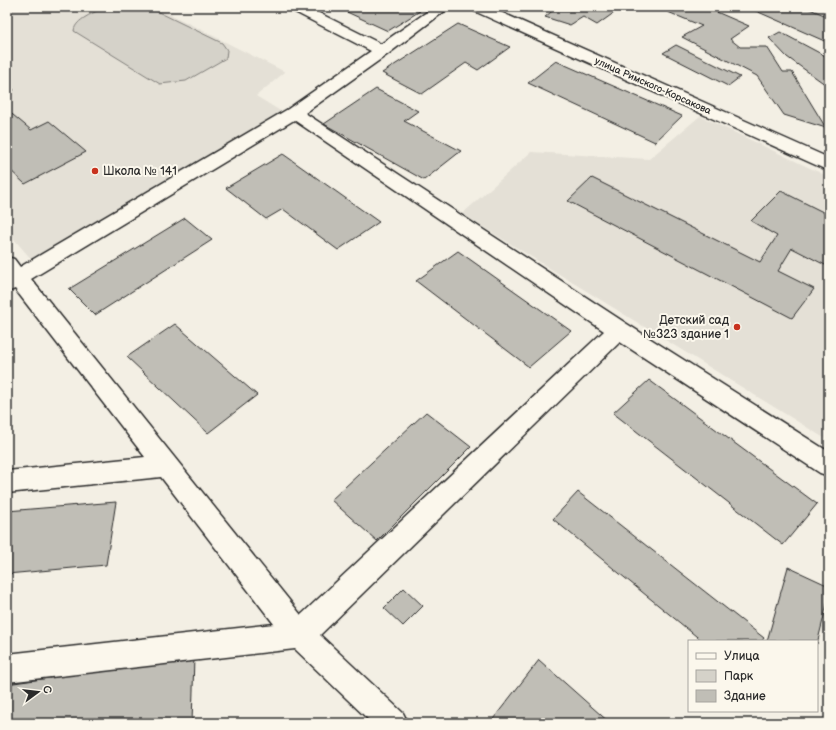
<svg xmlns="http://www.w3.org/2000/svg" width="836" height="730" font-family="'Balsamiq Sans',sans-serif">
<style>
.built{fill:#e4e0d6}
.green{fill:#d5d2c9;stroke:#807e7a}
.building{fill:#c0beb6;stroke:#2b2b2b}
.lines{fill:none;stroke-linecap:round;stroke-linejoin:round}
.minor-casing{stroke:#2b2b2b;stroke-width:3}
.minor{fill:#fbf7ec;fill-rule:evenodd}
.poi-dot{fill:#c8321e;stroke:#fbf7ec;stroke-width:1.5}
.labels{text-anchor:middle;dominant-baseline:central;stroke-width:4;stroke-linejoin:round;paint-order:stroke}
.far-street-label{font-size:10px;fill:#2b2b2b;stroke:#fbf7ec}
.poi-label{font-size:12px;fill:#2b2b2b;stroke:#fbf7ec;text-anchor:start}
</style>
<rect width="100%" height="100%" fill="#f3efe4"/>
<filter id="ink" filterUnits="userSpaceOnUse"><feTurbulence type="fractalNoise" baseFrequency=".025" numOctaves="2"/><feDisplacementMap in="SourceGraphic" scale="8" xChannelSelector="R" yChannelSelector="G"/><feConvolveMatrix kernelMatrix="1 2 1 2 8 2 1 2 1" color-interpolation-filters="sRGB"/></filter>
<g filter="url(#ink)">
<path class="built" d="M 7,7 L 156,7 L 285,72 L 256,96 L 282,112 L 32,260 L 7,231 Z
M 700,116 L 829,177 L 829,441 L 462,214 L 531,152 L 649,159 Z"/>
<path class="green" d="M 104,7 L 148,7 L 222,43 L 227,50 L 226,58 L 186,81 L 160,84 L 74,31 C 75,19 95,13 104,7 Z"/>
<path class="building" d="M 336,7 L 410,7 L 420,11 L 388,31 Z
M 557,7 L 622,7 L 597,25 L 583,17 L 570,25 L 545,17 Z
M 668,7 L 705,7 L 749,26 L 730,39 L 740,47 L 767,47 L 783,72 L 792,72 L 826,128 L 784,115 L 757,76 L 682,37 L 702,26 L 663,10 Z
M 747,7 L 805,7 L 829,17 L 829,43 Z
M 458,24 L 510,47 L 478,70 L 466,63 L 422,94 L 382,73 Z
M 780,32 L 829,58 L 829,87 L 787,57 L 769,38 Z
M 676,45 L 740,77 L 728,86 L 663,53 Z
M 556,61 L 682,116 L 655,142 L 528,83 Z
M 7,84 L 14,90 L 7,93 Z
M 376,89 L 418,111 L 404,121 L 461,151 L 424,180 L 324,124 Z
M 7,110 L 31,130 L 49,121 L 86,152 L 25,184 L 7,167 Z
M 283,154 L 379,222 L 338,250 L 283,209 L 266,219 L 226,188 Z
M 592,178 L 760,262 L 777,236 L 751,221 L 781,191 L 829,215 L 829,267 L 792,248 L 778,271 L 814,289 L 792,318 L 568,201 Z
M 185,218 L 212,240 L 95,315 L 69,289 Z
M 458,251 L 571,331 L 529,367 L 416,281 Z
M 175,324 L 257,395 L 208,433 L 127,357 Z
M 649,380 L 817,504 L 783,545 L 613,413 Z
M 426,412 L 471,447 L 377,541 L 331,500 Z
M 578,492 L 764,638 L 762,641 L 702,641 L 553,519 Z
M 116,502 L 106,565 L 7,574 L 7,511 Z
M 788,567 L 829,586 L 829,596 L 817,644 L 817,641 L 767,641 Z
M 404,588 L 423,606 L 403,626 L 384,608 Z
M 194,657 L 192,723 L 7,723 L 7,684 Z
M 539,660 L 610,723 L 490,723 Z"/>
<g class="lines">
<g class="minor-casing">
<path id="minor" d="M 289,7 L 307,7 L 381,44 L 434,7 L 450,7 L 388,54 L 305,113 L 627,324 L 829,452 L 829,476 L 820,473 L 620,342 L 320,635 L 403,713 L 408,723 L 372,723 L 295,649 L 7,682 L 7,654 L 274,624 L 161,477 L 7,493 L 7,471 L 145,457 L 15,289 L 7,292 L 7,257 L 14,259 L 20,267 L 288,109 L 371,51 L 291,10 ZM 294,120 L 604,331 L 301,615 L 31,279 Z
M 470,7 L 489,7 L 829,158 L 829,171 L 472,10 Z"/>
</g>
<use href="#minor" class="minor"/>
</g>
</g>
<g class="poi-dot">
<circle cx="95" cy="171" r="4"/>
<circle cx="737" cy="327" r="4"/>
</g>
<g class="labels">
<g class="far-street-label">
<text transform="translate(653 86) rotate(24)">улица Римского-Корсакова</text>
</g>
<g class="poi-label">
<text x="103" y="171">Школа № 141</text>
<text x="729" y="320" text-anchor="end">Детский сад<tspan x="729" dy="14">№323 здание 1</tspan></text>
</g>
</g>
<rect width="836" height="730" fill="none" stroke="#fbf7ec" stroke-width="24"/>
<rect x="12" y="12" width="812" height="706" fill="none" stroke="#2b2b2b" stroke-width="1.5" filter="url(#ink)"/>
<rect x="688" y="640" width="130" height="72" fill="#fbf7ec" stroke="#a8a59f"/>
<rect x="696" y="653" width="20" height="6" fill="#fbf7ec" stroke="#a8a59f"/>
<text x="724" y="660" font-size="12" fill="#2b2b2b">Улица</text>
<rect x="696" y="670" width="20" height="12" fill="#d5d2c9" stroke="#a8a59f"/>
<text x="724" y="680" font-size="12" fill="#2b2b2b">Парк</text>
<rect x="696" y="690" width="20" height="12" fill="#c0beb6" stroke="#a8a59f"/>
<text x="724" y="700" font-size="12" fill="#2b2b2b">Здание</text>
<g transform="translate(38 692) rotate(75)" stroke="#fbf7ec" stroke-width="3" paint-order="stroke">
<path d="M0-3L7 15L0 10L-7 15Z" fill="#2b2b2b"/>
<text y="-6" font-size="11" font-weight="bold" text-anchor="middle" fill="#2b2b2b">С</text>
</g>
</svg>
